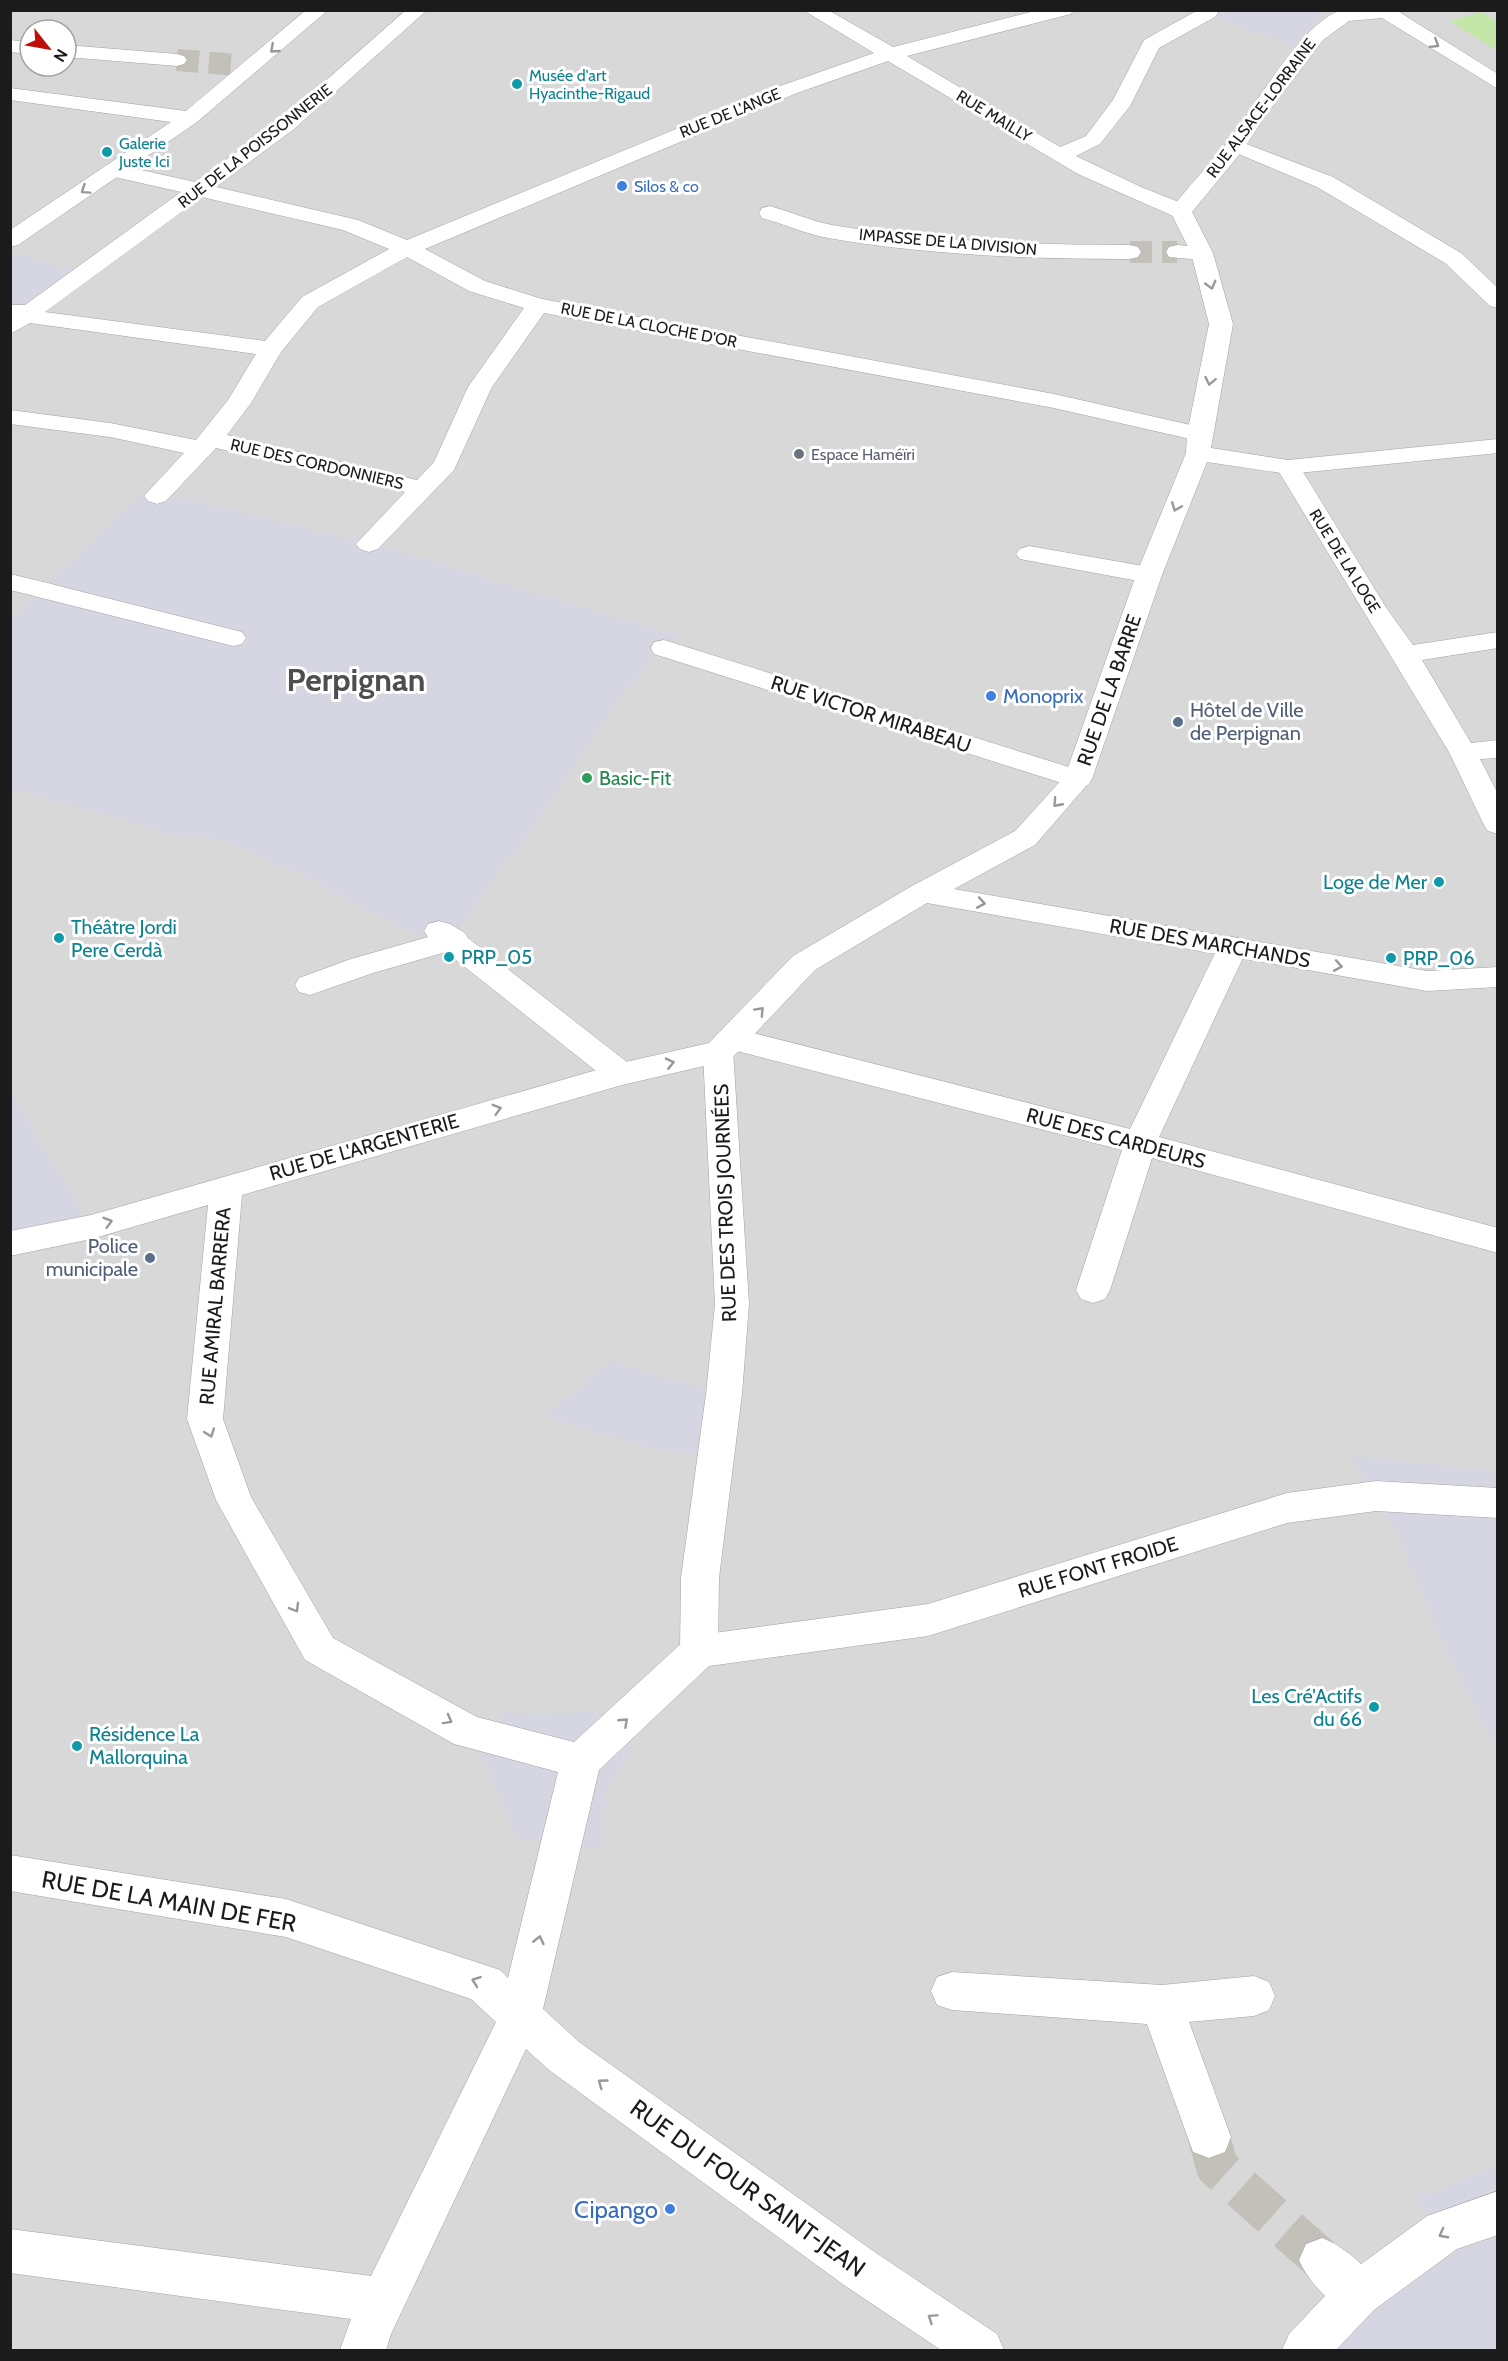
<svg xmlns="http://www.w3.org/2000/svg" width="1508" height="2361" font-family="Cabin,sans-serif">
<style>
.residential{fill:#d9d8d8;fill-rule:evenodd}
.grass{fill:#c4e6a8}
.plaza{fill:#d6d6e2}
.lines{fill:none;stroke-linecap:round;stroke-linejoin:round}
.pedestrian-tunnel-far1{stroke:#c3c0b9;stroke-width:22;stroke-dasharray:22 10;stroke-linecap:butt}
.pedestrian-tunnel{stroke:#c3c0b9;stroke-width:42;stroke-dasharray:42 21;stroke-linecap:butt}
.service-casing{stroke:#a2a2a2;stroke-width:1}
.pedestrian-casing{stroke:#a2a2a2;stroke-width:1}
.minor-casing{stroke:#a2a2a2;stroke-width:1}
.service{fill:#fff;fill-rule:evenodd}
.pedestrian{fill:#fff;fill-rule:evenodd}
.minor{fill:#fff;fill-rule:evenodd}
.oneway{stroke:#989898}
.culture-dot{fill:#0f9aa8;stroke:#fff;stroke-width:2}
.shop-dot{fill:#3f7fe0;stroke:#fff;stroke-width:2}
.worship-dot{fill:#6b7280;stroke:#fff;stroke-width:2}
.service-dot{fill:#5c6f8a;stroke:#fff;stroke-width:2}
.leisure-dot{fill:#2e9e5b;stroke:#fff;stroke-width:2}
.labels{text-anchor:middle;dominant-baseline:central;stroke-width:6;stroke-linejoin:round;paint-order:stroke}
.far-culture-label{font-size:16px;fill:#0d838f;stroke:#fff;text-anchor:start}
.far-street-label{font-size:16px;fill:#1b1b1b;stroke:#fff}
.far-shop-label{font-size:16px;fill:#366cbe;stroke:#fff;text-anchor:start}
.far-worship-label{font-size:16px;fill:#5b616d;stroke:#fff;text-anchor:start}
.street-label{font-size:20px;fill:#1b1b1b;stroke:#fff}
.shop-label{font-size:20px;fill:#366cbe;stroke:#fff;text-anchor:start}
.service-label{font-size:20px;fill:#4e5e75;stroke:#fff;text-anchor:start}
.leisure-label{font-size:20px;fill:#27864d;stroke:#fff;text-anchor:start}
.culture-label{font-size:20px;fill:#0d838f;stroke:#fff;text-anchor:start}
.near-street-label{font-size:24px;fill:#1b1b1b;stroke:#fff}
.near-shop-label{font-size:24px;fill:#366cbe;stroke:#fff;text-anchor:end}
.town-label{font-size:32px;font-weight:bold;fill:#4e4e4e;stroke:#fff}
</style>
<rect width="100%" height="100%" fill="#ede9e1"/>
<path class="residential" d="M 11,11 L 1497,11 L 1497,2350 L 11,2350 ZM 30,30 L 66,30 L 66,66 L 30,66 Z"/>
<path class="grass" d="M 1481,12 L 1497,21 L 1497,51 L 1450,21 Z"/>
<path class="plaza" d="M 1202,11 L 1323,11 L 1294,47 Z
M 17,253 L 76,271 L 11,317 L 11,258 Z
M 140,496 L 173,496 L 385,547 L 677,636 L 651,660 L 621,696 L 547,806 L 459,927 L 419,935 L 293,870 L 225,841 L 193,835 L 186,838 L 11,788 L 11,620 Z
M 10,1095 L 12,1095 L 91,1227 L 11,1244 Z
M 616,1357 L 624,1366 L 724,1394 L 714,1457 L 650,1448 L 573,1426 L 546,1415 Z
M 1350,1455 L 1497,1472 L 1497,1750 L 1435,1626 L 1397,1533 Z
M 503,1712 L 536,1714 L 594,1712 L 633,1746 L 608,1785 L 599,1848 L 517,1838 L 482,1754 L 492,1739 Z
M 1497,2166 L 1497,2350 L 1305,2350 L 1358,2294 L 1442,2232 L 1415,2199 Z"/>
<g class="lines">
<path class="pedestrian-tunnel-far1" d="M 177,60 L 237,65
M 1130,252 L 1177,252"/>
<path class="pedestrian-tunnel" d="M 1209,2137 L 1217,2167 L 1322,2260"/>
<g class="service-casing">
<path id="service" d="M 1029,546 L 1149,567 L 1158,569 L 1162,575 L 1158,581 L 1149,583 L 1020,559 L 1016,554 L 1020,549 Z
M 43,582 L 242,632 L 246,638 L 242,644 L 233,646 L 34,596 L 30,590 L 34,584 Z"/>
</g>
<g class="pedestrian-casing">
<path id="pedestrian" d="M 406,10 L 427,10 L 294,129 L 216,187 L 358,220 L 407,240 L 783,85 L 874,53 L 803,10 L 828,10 L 893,47 L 1039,10 L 1073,10 L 1071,14 L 907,56 L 1060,147 L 1086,136 L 1113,100 L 1144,40 L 1198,10 L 1216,10 L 1218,13 L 1215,17 L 1159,48 L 1130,106 L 1100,144 L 1076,156 L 1141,187 L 1189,206 L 1192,211 L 1189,216 L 1173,216 L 1078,174 L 888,61 L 797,93 L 425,249 L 485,281 L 542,299 L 1054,394 L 1208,429 L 1211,434 L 1208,439 L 1199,441 L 1054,408 L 544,313 L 492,387 L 454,470 L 378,549 L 369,552 L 360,549 L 356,544 L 405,492 L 216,448 L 166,501 L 157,504 L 148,501 L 144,496 L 184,453 L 110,437 L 10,424 L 10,410 L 110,423 L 196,440 L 228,400 L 256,354 L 30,323 L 10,334 L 10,305 L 25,305 L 181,192 L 106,175 L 103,170 L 106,165 L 114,164 L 195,182 L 280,121 ZM 202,197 L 343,230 L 389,249 L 302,297 L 265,341 L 45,312 ZM 407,257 L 469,291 L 524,308 L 468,387 L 434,462 L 417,480 L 227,435 L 251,403 L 281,352 L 318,307 Z
M 10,40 L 30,42 L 30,54 L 10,52 Z
M 66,45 L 177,54 L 184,56 L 187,60 L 184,64 L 177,66 L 66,57 Z
M 1236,140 L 1333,177 L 1461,253 L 1498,288 L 1498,308 L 1490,306 L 1445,263 L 1317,187 L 1229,150 L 1225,146 L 1229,142 Z
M 770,206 C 791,212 811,221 832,225 C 925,241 1035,245 1130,245 L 1138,247 L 1141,252 L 1138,257 L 1130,259 C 1030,259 927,255 828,238 C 806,234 784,224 762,218 L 759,213 L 762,208 Z
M 1177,245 L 1210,248 L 1213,253 L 1210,258 L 1202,260 L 1169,257 L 1166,252 L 1169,247 Z
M 1288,460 L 1297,462 L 1300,467 L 1387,609 L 1413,645 L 1498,632 L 1498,648 L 1422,660 L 1471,743 L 1498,740 L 1498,758 L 1480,759 L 1498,794 L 1498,834 L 1488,831 L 1484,825 L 1449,752 L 1276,467 L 1279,462 Z
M 664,640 L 1088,773 L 1092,779 L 1088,785 L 1078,788 L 1068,785 L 654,654 L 651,648 L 654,642 Z
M 439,921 L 450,924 L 465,933 L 468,938 L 632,1066 L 637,1074 L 632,1082 L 621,1085 L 610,1082 L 446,952 L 373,973 L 310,995 L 299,992 L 295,985 L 299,978 L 351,959 L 428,937 L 424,931 L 428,924 Z
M 1233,937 L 1244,940 L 1248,947 L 1159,1137 L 1498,1228 L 1498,1253 L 1152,1158 L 1110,1290 L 1105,1299 L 1093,1303 L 1081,1299 L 1076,1290 L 1122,1150 L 733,1050 L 749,1304 L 742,1394 L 719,1578 L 718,1651 L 713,1662 L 699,1667 L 685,1662 L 680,1651 L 681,1578 L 706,1394 L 715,1304 L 703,1052 L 708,1044 L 720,1041 L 723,1031 L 734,1028 L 1130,1129 L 1218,947 L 1222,940 Z
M 952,1972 L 1162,1985 L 1254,1976 L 1269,1982 L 1275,1996 L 1269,2010 L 1254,2016 L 1189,2022 L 1231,2137 L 1225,2152 L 1209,2158 L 1193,2152 L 1147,2024 L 952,2010 L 937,2005 L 931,1991 L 937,1977 Z
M 1322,2238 C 1347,2248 1371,2269 1381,2294 L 1374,2310 L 1358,2317 C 1333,2307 1310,2285 1299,2260 L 1306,2244 Z"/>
</g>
<g class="minor-casing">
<path id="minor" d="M 306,10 L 328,10 L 197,122 L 18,245 L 10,247 L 10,230 L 171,122 L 10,100 L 10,88 L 186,111 Z
M 1342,10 L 1396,10 L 1498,74 L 1498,89 L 1382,18 L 1349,21 L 1323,40 L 1266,115 L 1243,150 L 1192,212 L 1213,253 L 1233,324 L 1211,448 L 1288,460 L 1498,439 L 1498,453 L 1288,474 L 1207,462 L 1162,575 L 1092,779 L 1035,845 L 954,889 L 1427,971 L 1498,967 L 1498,987 L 1427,991 L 927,903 L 815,970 L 730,1060 L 622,1085 L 242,1195 L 223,1419 L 251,1497 L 333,1638 L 477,1717 L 574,1742 L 685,1640 L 699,1635 L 928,1604 L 1287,1493 L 1376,1481 L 1498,1488 L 1498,1518 L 1376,1511 L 1287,1523 L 928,1636 L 709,1666 L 599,1770 L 543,2009 L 579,2042 L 876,2253 L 997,2334 L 1004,2350 L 941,2350 L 844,2285 L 549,2070 L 526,2049 L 391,2334 L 386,2350 L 340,2350 L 351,2319 L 10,2273 L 10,2229 L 371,2276 L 496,2022 L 471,1999 L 286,1937 L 10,1891 L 10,1855 L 286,1899 L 485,1965 L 500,1970 L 508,1978 L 558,1772 L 454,1744 L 305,1660 L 216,1500 L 187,1419 L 208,1205 L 91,1239 L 10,1256 L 10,1231 L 91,1215 L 621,1063 L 709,1043 L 793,956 L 912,886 L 1015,831 L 1065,776 L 1136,575 L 1186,453 L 1187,434 L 1209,324 L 1191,253 L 1170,211 C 1187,187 1208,167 1226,144 C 1253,111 1301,21 1342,10 Z
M 10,574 L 52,584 L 56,590 L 52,596 L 43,598 L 10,590 Z
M 1498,2191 L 1498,2235 L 1457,2249 L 1374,2310 L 1336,2350 L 1282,2350 L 1289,2334 L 1342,2278 L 1427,2216 Z"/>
</g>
<use href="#service" class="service"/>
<use href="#pedestrian" class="pedestrian"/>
<use href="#minor" class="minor"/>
</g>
<defs><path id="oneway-chevron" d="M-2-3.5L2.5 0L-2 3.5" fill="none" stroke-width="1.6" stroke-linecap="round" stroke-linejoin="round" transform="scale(1.5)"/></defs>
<g class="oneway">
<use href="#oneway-chevron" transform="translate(1435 44) rotate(32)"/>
<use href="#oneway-chevron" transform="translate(274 49) rotate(139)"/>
<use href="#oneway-chevron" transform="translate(85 190) rotate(146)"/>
<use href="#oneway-chevron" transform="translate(1211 285) rotate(75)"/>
<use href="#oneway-chevron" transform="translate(1210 381) rotate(102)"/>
<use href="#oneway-chevron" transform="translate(1176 507) rotate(112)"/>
<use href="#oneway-chevron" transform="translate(1057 803) rotate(132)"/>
<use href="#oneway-chevron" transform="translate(981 903) rotate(10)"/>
<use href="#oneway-chevron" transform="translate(1338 966) rotate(10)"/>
<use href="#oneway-chevron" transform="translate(760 1011) rotate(-47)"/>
<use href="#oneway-chevron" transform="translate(670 1063) rotate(-13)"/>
<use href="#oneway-chevron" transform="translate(497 1109) rotate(-16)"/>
<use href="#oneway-chevron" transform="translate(108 1222) rotate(-16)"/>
<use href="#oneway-chevron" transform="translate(210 1433) rotate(70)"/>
<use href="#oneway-chevron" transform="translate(295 1608) rotate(60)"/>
<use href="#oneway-chevron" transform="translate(448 1720) rotate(29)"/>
<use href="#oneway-chevron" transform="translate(624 1722) rotate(-43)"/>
<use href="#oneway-chevron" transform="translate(539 1940) rotate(-77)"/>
<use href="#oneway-chevron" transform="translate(476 1981) rotate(-160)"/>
<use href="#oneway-chevron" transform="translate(602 2083) rotate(-144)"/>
<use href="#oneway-chevron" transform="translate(1443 2234) rotate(152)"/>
<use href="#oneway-chevron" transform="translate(932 2318) rotate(-146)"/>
</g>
<g class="culture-dot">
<circle cx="517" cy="84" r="6"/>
<circle cx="107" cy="152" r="6"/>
<circle cx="1439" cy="882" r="6"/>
<circle cx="59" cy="938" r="6"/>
<circle cx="449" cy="957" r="6"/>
<circle cx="1391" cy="958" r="6"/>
<circle cx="1374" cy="1707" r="6"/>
<circle cx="77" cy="1746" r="6"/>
</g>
<g class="shop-dot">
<circle cx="622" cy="186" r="6"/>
<circle cx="991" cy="696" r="6"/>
<circle cx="670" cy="2209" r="6"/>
</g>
<circle class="worship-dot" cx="799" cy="454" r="6"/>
<g class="service-dot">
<circle cx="1178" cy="722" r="6"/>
<circle cx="150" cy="1258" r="6"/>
</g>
<circle class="leisure-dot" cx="587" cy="778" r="6"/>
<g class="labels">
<g class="far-culture-label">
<text x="529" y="75">Musée d'art<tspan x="529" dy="18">Hyacinthe-Rigaud</tspan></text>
<text x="119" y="143">Galerie<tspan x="119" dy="18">Juste Ici</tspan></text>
</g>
<g class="far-street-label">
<text transform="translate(1261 108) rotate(-53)">RUE ALSACE-LORRAINE</text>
<text transform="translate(730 113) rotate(-22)">RUE DE L'ANGE</text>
<text transform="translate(994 116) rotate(31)">RUE MAILLY</text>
<text transform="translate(255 146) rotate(-38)">RUE DE LA POISSONNERIE</text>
<text transform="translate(948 242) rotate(5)">IMPASSE DE LA DIVISION</text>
<text transform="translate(649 325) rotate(11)">RUE DE LA CLOCHE D'OR</text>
<text transform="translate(317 464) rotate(13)">RUE DES CORDONNIERS</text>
<text transform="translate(1345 561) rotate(58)">RUE DE LA LOGE</text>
</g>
<g class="far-shop-label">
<text x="634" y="186">Silos &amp; co</text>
</g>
<g class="far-worship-label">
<text x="811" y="454">Espace Haméïri</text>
</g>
<g class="street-label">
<text transform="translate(1109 690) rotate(-71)">RUE DE LA BARRE</text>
<text transform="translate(871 714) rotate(18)">RUE VICTOR MIRABEAU</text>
<text transform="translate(1210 943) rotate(10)">RUE DES MARCHANDS</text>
<text transform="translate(1116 1138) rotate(15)">RUE DES CARDEURS</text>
<text transform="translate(364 1147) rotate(-16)">RUE DE L'ARGENTERIE</text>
<text transform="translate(725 1203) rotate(-92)">RUE DES TROIS JOURNÉES</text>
<text transform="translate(215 1306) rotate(-85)">RUE AMIRAL BARRERA</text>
<text transform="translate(1098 1567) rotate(-17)">RUE FONT FROIDE</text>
</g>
<g class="shop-label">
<text x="1003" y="696">Monoprix</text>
</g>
<g class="service-label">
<text x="1190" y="710">Hôtel de Ville<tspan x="1190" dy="23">de Perpignan</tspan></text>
<text x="138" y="1246" text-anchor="end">Police<tspan x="138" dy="23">municipale</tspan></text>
</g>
<g class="leisure-label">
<text x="599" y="778">Basic-Fit</text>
</g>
<g class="culture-label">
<text x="1427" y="882" text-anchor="end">Loge de Mer</text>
<text x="71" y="927">Théâtre Jordi<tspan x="71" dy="23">Pere Cerdà</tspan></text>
<text x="461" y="957">PRP_05</text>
<text x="1403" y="958">PRP_06</text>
<text x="1362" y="1696" text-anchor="end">Les Cré'Actifs<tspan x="1362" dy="23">du 66</tspan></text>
<text x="89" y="1734">Résidence La<tspan x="89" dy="23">Mallorquina</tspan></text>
</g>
<g class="near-street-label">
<text transform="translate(169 1901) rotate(10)">RUE DE LA MAIN DE FER</text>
<text transform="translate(748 2188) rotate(36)">RUE DU FOUR SAINT-JEAN</text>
</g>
<g class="near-shop-label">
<text x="658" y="2209">Cipango</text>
</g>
<g class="town-label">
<text x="356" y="679">Perpignan</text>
</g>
</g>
<rect width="1508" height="2361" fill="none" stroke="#1b1b1b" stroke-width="24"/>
<g transform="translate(48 48) rotate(121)"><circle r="28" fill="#ffffff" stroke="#a4a4a4" stroke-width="1.5"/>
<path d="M0-4.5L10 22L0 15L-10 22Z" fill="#bf0e08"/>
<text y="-9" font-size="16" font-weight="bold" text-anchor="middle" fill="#1b1b1b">N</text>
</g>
</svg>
